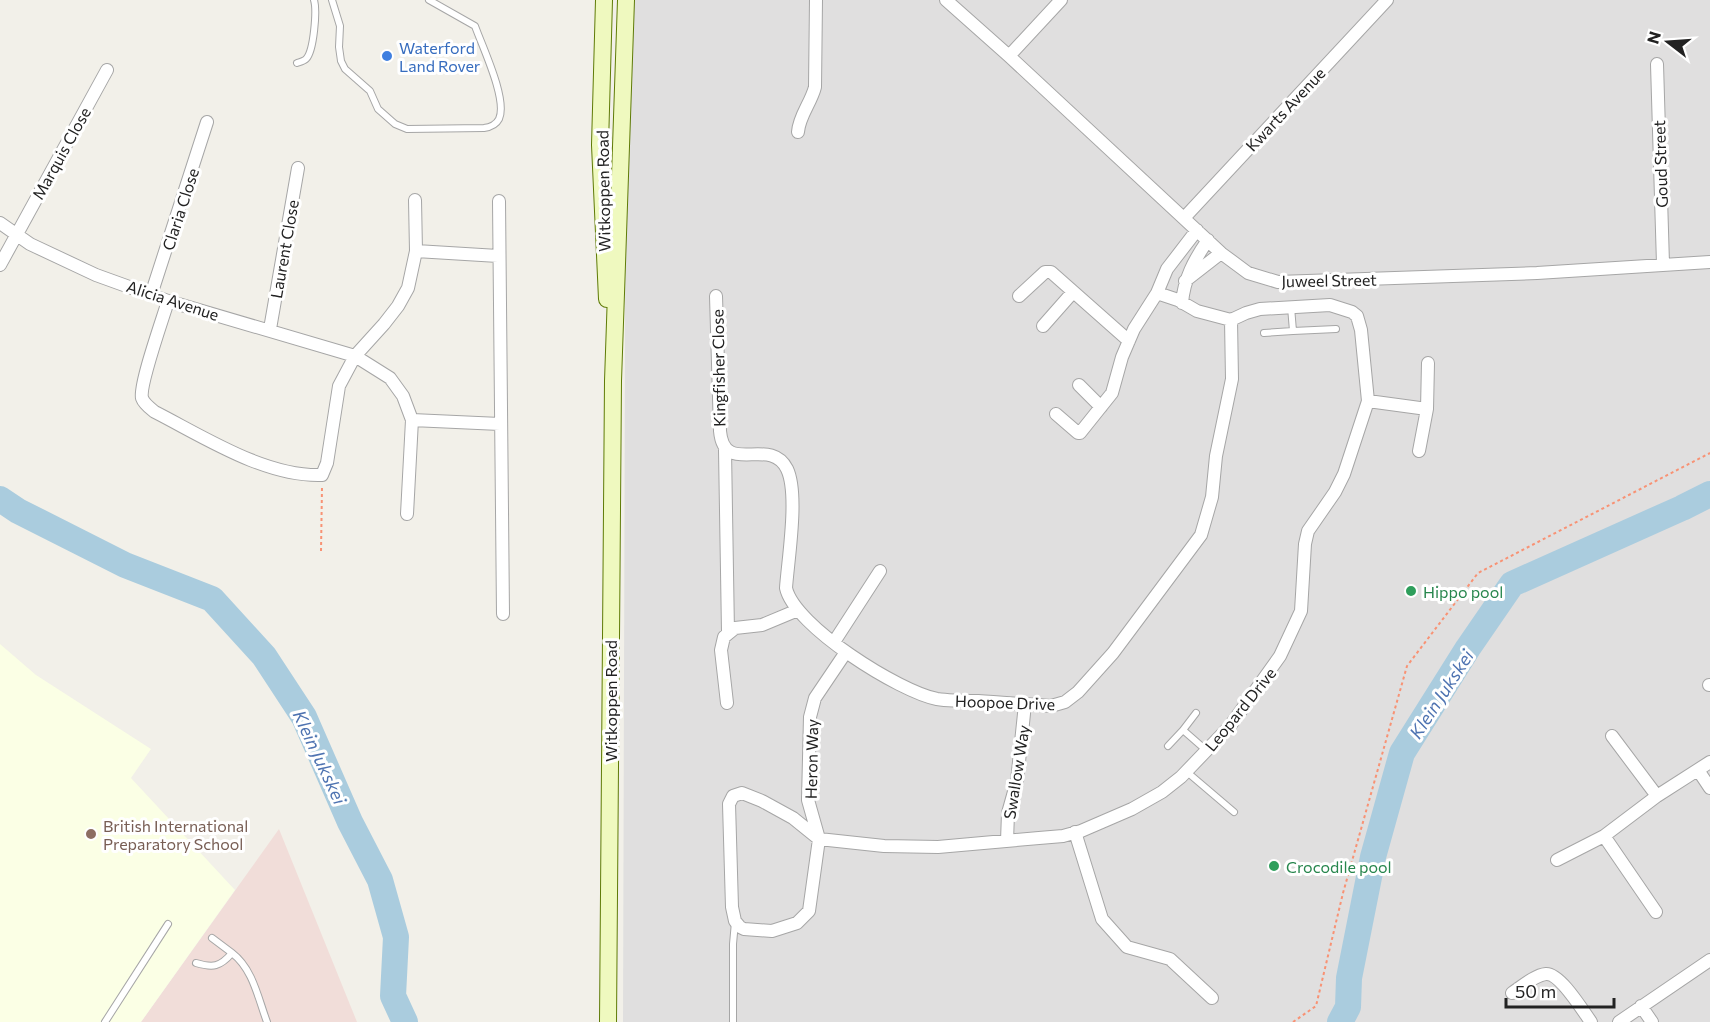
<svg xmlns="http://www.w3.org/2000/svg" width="1710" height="1022" font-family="Commissioner,sans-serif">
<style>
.residential{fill:#e0dfdf}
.commercial{fill:#f1ddd9}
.education{fill:#fbffe5}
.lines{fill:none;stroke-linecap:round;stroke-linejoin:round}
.river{stroke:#aaccde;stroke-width:26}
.service-casing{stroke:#a6a6a6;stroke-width:8}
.minor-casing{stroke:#a6a6a6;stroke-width:14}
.secondary-casing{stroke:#5f7b07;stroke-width:18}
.path{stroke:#f89274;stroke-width:2;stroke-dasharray:3 3;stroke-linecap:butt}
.service{stroke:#fff;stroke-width:6}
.minor{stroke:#fff;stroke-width:12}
.secondary{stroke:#eff9bf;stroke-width:16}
.shop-dot{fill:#3f7fe0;stroke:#fff;stroke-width:2}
.leisure-dot{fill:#2e9e5b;stroke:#fff;stroke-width:2}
.education-dot{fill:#8d6e63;stroke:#fff;stroke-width:2}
.labels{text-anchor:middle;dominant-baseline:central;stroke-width:6;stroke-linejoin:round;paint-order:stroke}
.shop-label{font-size:16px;fill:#366cbe;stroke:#fff;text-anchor:start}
.street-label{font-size:16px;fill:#222;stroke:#fff}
.leisure-label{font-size:16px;fill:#27864d;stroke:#fff;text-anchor:start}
.education-label{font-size:16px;fill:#785e54;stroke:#fff;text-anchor:start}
.water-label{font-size:18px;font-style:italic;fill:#4e73b1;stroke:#fff}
</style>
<rect width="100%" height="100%" fill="#f2f0e9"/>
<path class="residential" d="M 626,0 L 1710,0 L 1710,1022 L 623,1022 Z"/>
<path class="commercial" d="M 279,829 L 357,1022 L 141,1022 Z"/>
<path class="education" d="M 0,644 L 36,675 L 151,749 L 131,778 L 235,890 L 141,1022 L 0,1022 Z"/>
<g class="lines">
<path class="river" d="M 0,499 L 18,511 L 125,565 L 212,599 L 264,656 L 304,717 L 350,822 L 380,880 L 396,937 L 393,996 L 405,1022
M 1340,1022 L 1348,1007 L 1349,978 L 1373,857 L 1402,753 L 1468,648 L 1512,584 L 1682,508 L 1710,494"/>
<g class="service-casing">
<path id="service" d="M 332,0 L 340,26 L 339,47 L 341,61 L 345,69 L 370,91 L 378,109 L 395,124 L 407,129 L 484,128 C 491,127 496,125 499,119 C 508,100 482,46 475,26 L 429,0
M 297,63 C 300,62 304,61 306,59 C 314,51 317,10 314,0
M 1293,331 L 1336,329
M 1264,333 L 1293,331 L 1291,307
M 1183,730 L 1196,713
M 1168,746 L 1183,730 L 1207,751
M 1187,772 L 1234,812
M 212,938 L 232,953
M 196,963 C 213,968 220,967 232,953 C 253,969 258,998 267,1022
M 105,1022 L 168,924
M 733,1022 L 733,944 L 735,922"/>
</g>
<g class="minor-casing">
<path id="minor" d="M 946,0 L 1009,56 L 1221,253 L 1248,273 L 1278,282 L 1537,273 L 1710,262
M 1009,56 L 1061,0
M 1657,64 L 1663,264
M 798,132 C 799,116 811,103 815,87 L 816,0
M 499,201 L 503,614
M 1184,218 L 1387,0
M 0,223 L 30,244 L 96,275 L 168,301 L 355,356 L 390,378 L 403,396 L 412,420 L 407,514
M 416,251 L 498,256
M 0,265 L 107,70
M 1185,281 L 1221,253
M 1157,293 L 1178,300 L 1197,311 L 1231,320
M 151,295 L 207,122
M 716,296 L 720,431 C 724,477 770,435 787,469 C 799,494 788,559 786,588 C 794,626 900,692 937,699 C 950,701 965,701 978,701 C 1003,703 1027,704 1051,706 L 1065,702 L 1078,692 L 1113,653 L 1201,535 L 1212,497 L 1216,456 L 1232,379 L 1231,320
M 1019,296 L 1045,272 L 1051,272 L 1129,341
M 168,301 C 163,318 139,385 142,398 C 144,404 150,408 155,412 C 204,437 265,477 322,475 L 327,463 L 339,386 L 355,356 L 384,324 L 398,306 L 408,288 L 416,251 L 415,200
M 1182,303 C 1184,279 1194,260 1208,240
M 1043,326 L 1073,292
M 270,329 L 298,168
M 1079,385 L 1101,407
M 1368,401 L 1427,409
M 1056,414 L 1078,433 L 1080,433 L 1112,393 L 1122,357 L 1134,329 L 1157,293 L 1167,269 L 1197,230
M 412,420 L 500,424
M 725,450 L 728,632
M 1419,451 L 1427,409 L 1428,363
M 834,642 L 880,571
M 846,652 L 815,698 L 810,717 L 808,800 L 819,839 L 809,911 L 797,923 L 772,931 L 744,929 L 740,927 L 735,921 L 732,907 L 729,804 L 733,796 L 742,793 L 762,801 L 793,818 L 819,839 L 884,846 L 938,847 L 1039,838 L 1063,836 L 1081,831 L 1132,809 L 1162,792 L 1181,777 L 1230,726 L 1280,656 L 1301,611 L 1305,544 L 1308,531 L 1335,492 L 1344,474 L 1368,401 L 1361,330 L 1357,316 L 1352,312 L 1330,305 L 1260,309 L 1246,313 L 1231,320
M 1709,685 L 1710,685
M 727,703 L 721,650 L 724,637 L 735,628 L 762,625 L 798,610
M 1612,736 L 1657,796
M 1698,770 L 1710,788
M 1075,832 L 1102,919 L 1127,947 L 1170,959 L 1212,998
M 1604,836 L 1656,912
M 1007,841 L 1008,813 L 1017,781 L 1025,704
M 1557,860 L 1604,836 L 1657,796 L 1710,762
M 1512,993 C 1521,987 1535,975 1546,974 C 1560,973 1583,1011 1591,1022
M 1641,1006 L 1652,1022
M 1619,1022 L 1710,960"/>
</g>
<g class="secondary-casing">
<path id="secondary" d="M 604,0 L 600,145 L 607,299
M 608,1022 L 613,381 L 626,0"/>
</g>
<path class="path" d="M 321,551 L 322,487
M 1293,1022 L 1316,1006 L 1343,893 L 1407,666 L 1478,573 L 1710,453"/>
<use href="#service" class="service"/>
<use href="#minor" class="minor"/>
<use href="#secondary" class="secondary"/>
</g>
<circle class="shop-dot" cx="387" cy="56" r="6"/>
<g class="leisure-dot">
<circle cx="1411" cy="591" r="6"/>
<circle cx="1274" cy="866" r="6"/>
</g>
<circle class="education-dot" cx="91" cy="834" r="6"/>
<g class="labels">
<g class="shop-label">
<text x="399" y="47">Waterford<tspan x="399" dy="18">Land Rover</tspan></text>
</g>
<g class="street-label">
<text transform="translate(1285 109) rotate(-47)">Kwarts Avenue</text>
<text transform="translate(61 153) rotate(-61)">Marquis Close</text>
<text transform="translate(1660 164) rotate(-92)">Goud Street</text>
<text transform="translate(603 191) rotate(-91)">Witkoppen Road</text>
<text transform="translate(180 209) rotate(-72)">Claria Close</text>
<text transform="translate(284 249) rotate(-80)">Laurent Close</text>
<text transform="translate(1329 280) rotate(-1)">Juweel Street</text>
<text transform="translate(173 300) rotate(18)">Alicia Avenue</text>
<text transform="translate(718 368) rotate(-91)">Kingfisher Close</text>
<text transform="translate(610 701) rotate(-90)">Witkoppen Road</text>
<text transform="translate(1005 702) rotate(2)">Hoopoe Drive</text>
<text transform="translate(1240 709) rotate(-51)">Leopard Drive</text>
<text transform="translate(811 759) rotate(-89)">Heron Way</text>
<text transform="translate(1016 772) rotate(-81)">Swallow Way</text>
</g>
<g class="leisure-label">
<text x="1423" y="591">Hippo pool</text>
<text x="1286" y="866">Crocodile pool</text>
</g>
<g class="education-label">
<text x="103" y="825">British International<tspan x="103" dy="18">Preparatory School</tspan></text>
</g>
<g class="water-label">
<text transform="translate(1441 694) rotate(-57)">Klein Jukskei</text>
<text transform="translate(320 757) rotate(65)">Klein Jukskei</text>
</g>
</g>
<g transform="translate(1668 42) rotate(287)" stroke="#ffffff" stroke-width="4.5" paint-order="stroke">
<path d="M0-4.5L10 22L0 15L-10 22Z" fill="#222222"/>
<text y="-9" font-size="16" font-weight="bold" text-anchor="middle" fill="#222222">N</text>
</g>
<path d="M1506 998v9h108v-9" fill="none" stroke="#222222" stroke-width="3"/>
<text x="1515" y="998" font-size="18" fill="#222222" stroke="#ffffff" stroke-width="4.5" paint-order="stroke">50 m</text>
</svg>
